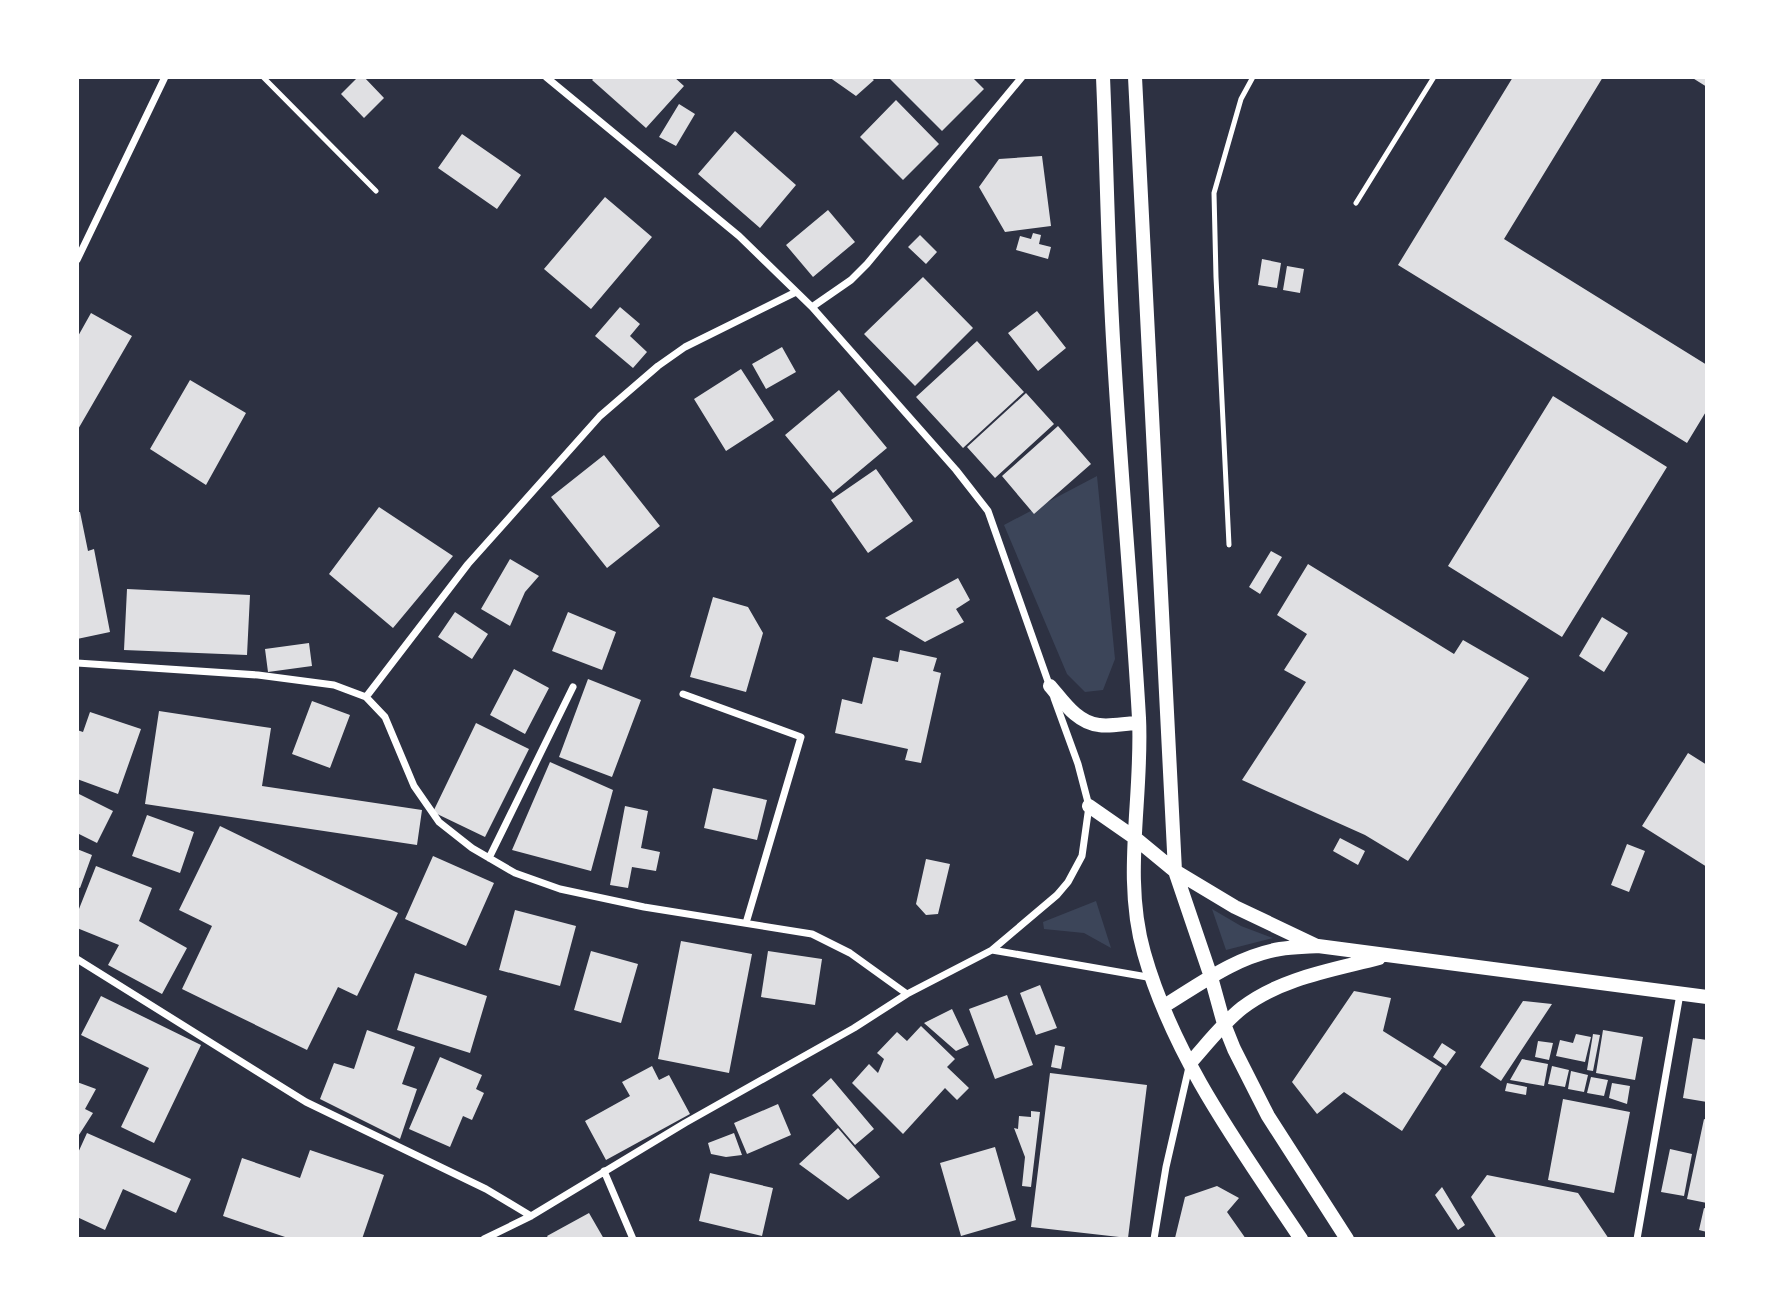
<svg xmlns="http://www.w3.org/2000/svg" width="1784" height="1316" font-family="'Alegreya Sans',sans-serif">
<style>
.green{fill:#3c4559}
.building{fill:#e0e0e3}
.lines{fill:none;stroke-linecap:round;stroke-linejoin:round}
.service{stroke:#fff;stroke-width:5}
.minor{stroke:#fff;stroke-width:7}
.secondary{stroke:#fff;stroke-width:14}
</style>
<rect width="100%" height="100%" fill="#2d3142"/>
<path class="green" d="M 1097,476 L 1115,659 L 1103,690 L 1085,692 L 1067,674 L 1004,525 Z
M 1096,901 L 1111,948 L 1084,933 L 1044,929 L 1043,922 Z
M 1212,909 L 1241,926 L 1273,938 L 1226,950 Z"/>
<path class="building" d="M 358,77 L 364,77 L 384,98 L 364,118 L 341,94 Z
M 595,77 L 674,77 L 684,86 L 646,128 L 592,80 Z
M 829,77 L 870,77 L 874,80 L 856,96 Z
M 888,77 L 972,77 L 984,89 L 942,131 Z
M 1513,77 L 1603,77 L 1504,239 L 1707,365 L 1707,410 L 1687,443 L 1398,265 Z
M 1691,77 L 1707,77 L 1707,87 Z
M 896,100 L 939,144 L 903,180 L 860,137 Z
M 679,104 L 695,114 L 676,146 L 659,137 Z
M 735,131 L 796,185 L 760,228 L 698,174 Z
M 462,134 L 521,175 L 497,209 L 438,168 Z
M 1042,156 L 1051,226 L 1005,232 L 979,187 L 999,159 Z
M 605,197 L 652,237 L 591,309 L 544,269 Z
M 828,210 L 855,242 L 813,277 L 786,245 Z
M 1033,233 L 1041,235 L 1039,244 L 1051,247 L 1048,259 L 1016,250 L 1020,236 L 1031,239 Z
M 920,235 L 937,252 L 926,264 L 908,247 Z
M 1262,259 L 1281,263 L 1277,288 L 1258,285 Z
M 1287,266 L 1304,269 L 1300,293 L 1283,290 Z
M 923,277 L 973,328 L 915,386 L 864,334 Z
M 620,307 L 640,324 L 630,336 L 647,352 L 633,368 L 595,336 Z
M 1037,311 L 1066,348 L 1038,371 L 1008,333 Z
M 91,313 L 132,336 L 77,431 L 77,338 Z
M 977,341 L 1024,392 L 963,448 L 916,397 Z
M 782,347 L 796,372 L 766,389 L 752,364 Z
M 741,369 L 774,420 L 726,451 L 694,399 Z
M 190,380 L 246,413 L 206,485 L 150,449 Z
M 839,390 L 887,448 L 833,493 L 785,435 Z
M 1026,393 L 1054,424 L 995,478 L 967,447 Z
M 1553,396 L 1667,467 L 1562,637 L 1448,566 Z
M 1058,426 L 1091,464 L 1034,514 L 1002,476 Z
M 604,455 L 660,526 L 607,568 L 551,497 Z
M 876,469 L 913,521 L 868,553 L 831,500 Z
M 379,507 L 453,556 L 393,628 L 329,574 Z
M 77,512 L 80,512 L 88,551 L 94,549 L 110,632 L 77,639 Z
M 1271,551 L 1282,557 L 1260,594 L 1249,587 Z
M 510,559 L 539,576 L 525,592 L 510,626 L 481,609 Z
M 1308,564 L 1454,654 L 1463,640 L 1529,678 L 1408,861 L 1365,835 L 1242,780 L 1306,682 L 1284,670 L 1307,634 L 1277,615 Z
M 958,578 L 970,600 L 956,609 L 964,622 L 925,642 L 885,618 Z
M 127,589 L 250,595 L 247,655 L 124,650 Z
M 713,597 L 748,607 L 763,633 L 746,692 L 690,677 Z
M 455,612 L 488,634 L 472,659 L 438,637 Z
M 568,612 L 616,632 L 602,670 L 552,651 Z
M 1602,617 L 1628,633 L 1604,672 L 1579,656 Z
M 309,643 L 312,666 L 268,672 L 265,649 Z
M 900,650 L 937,658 L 933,671 L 941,673 L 921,763 L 905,760 L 908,749 L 835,733 L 842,699 L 862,704 L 873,657 L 898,662 Z
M 514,669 L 549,688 L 525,734 L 490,715 Z
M 588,679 L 641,700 L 612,777 L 559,757 Z
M 312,701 L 350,715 L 330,768 L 292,754 Z
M 159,711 L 271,728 L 262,786 L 422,810 L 417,845 L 145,804 Z
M 90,712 L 141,729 L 118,794 L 77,779 L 77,730 L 83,732 Z
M 476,723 L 529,749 L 485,837 L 433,812 Z
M 1688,753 L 1707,765 L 1707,867 L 1642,826 Z
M 550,762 L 613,790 L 591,871 L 512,850 Z
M 713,788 L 767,800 L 757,840 L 704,828 Z
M 77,793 L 113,811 L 97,843 L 77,833 Z
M 625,806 L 648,811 L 641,848 L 660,852 L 656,871 L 632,867 L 628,888 L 610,885 Z
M 147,815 L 194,832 L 180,873 L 132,856 Z
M 220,826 L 398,913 L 357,996 L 338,987 L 307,1050 L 182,989 L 212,926 L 179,910 Z
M 1340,838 L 1365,851 L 1358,865 L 1333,851 Z
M 1627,844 L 1645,851 L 1629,892 L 1611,885 Z
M 77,849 L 92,855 L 80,888 L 77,887 Z
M 433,856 L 494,883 L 466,946 L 405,919 Z
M 926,859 L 950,864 L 938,914 L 926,915 L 916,904 Z
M 96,866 L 152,888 L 139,921 L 187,948 L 162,994 L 108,965 L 119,945 L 77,928 L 77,914 Z
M 515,910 L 576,926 L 560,986 L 499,970 Z
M 681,941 L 752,954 L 729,1073 L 658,1059 Z
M 591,951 L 638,964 L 621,1023 L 574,1010 Z
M 768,951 L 822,959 L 815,1005 L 761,997 Z
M 415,973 L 487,996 L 470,1053 L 397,1030 Z
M 1040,985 L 1057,1028 L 1036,1035 L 1020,993 Z
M 1354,991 L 1391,998 L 1383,1031 L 1442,1068 L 1402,1131 L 1344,1092 L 1317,1114 L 1292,1082 Z
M 1007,995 L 1033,1065 L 995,1079 L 969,1009 Z
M 101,996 L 201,1045 L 154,1143 L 121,1127 L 149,1068 L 81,1035 Z
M 1523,1001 L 1552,1004 L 1501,1081 L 1480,1067 Z
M 952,1009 L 969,1045 L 956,1051 L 924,1023 Z
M 921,1026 L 955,1059 L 947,1067 L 969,1088 L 957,1100 L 945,1088 L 903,1134 L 852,1083 L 869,1064 L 878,1073 L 884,1059 L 877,1053 L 897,1032 L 907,1041 Z
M 367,1030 L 415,1047 L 402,1084 L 417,1089 L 400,1139 L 320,1099 L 334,1063 L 354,1069 Z
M 1603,1030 L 1643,1037 L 1635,1080 L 1596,1073 Z
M 1576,1034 L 1591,1037 L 1585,1062 L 1556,1056 L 1560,1040 L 1573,1043 Z
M 1593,1034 L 1600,1035 L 1593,1071 L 1587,1070 Z
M 1693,1038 L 1707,1040 L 1707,1102 L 1683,1098 Z
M 1538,1041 L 1553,1043 L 1549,1060 L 1535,1057 Z
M 1442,1043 L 1456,1052 L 1446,1066 L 1433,1057 Z
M 1055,1045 L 1065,1047 L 1061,1069 L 1051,1067 Z
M 440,1057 L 482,1075 L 476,1089 L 484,1093 L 472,1120 L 463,1116 L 450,1147 L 409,1129 Z
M 1522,1059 L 1548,1064 L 1544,1086 L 1510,1080 Z
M 652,1066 L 659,1080 L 669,1075 L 690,1114 L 606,1160 L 585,1121 L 630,1096 L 622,1082 Z
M 1552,1066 L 1569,1070 L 1565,1087 L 1548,1084 Z
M 1571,1071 L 1588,1075 L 1584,1092 L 1568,1089 Z
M 1050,1073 L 1147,1085 L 1128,1238 L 1031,1227 Z
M 1591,1077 L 1608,1080 L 1604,1096 L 1587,1093 Z
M 831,1078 L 874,1129 L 855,1145 L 812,1095 Z
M 77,1082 L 96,1089 L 85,1109 L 93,1113 L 77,1138 Z
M 1507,1083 L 1527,1087 L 1526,1095 L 1505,1091 Z
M 1612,1083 L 1630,1086 L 1627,1104 L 1609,1098 Z
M 1563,1099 L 1630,1112 L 1614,1193 L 1548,1180 Z
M 778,1104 L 791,1135 L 747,1154 L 734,1123 Z
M 1031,1111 L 1040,1112 L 1031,1187 L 1022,1186 L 1025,1157 L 1014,1128 L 1018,1129 L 1019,1116 L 1031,1117 Z
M 1704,1119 L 1707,1120 L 1707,1203 L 1687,1199 Z
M 838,1128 L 880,1177 L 848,1200 L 799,1164 Z
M 87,1133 L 191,1179 L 176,1213 L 123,1189 L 105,1230 L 77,1217 L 77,1155 Z
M 734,1133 L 742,1155 L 726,1157 L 711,1154 L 708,1143 Z
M 995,1147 L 1016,1220 L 961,1236 L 940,1163 Z
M 1670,1149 L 1692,1154 L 1684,1196 L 1661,1192 Z
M 310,1150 L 384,1175 L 362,1239 L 291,1239 L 223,1216 L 242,1158 L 300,1178 Z
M 710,1173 L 773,1188 L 762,1236 L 699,1221 Z
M 1487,1175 L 1578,1193 L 1609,1239 L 1497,1239 L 1471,1197 Z
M 1217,1186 L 1239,1198 L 1227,1212 L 1246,1239 L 1175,1238 L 1185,1197 Z
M 1442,1187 L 1465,1225 L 1458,1230 L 1435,1195 Z
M 1704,1208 L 1707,1209 L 1707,1232 L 1699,1230 Z
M 589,1213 L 604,1239 L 549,1239 L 547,1236 Z"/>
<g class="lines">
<path class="service" d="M 263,77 L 376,191
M 1356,203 L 1434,77
M 1229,545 L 1216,277 L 1214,193 L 1241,99 L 1253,77"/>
<path class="minor" d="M 546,77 L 739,236 L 812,307 L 956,470 L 988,511 L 1050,687
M 77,260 L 165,77
M 812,307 L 851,280 L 867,264 L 1022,77
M 77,663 L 258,675 L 334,685 L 366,697 L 385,717 L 414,786 L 439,822 L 472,848 L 515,873 L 560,889 L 644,907 L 812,934 L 850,953 L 907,994
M 683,694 L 801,737 L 746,923
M 366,697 L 468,564 L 600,416 L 658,366 L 685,347 L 796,292
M 489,858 L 573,687
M 992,950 L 1153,978
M 77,959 L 306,1102 L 486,1189 L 531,1216
M 604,1171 L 633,1239
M 484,1239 L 531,1216 L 685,1123 L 854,1028 L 907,994 L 992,950 L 1057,895 L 1068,882 L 1082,856 L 1089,806 L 1078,764 L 1054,698
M 1154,1239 L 1166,1167 L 1189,1067
M 1637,1239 L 1680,994"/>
<path class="secondary" d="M 1103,77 C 1107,170 1108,263 1114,356 C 1121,477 1132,597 1139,718 C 1143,797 1122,876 1144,953 C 1174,1059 1241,1149 1301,1239
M 1135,77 L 1175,871 L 1211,977 L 1224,1024 L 1234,1049 L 1268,1116 L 1347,1239
M 1050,686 C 1063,701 1077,723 1099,725 C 1111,727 1126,723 1139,723
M 1089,806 L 1135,838 L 1175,871 L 1235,907 L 1317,946
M 1164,1006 C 1200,984 1237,956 1280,949 C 1292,947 1305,947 1318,946 L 1707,997
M 1190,1063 C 1207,1044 1222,1024 1242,1008 C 1281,978 1333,970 1379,958"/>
</g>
<rect width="1784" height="1316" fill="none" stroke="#ffffff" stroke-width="158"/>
</svg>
